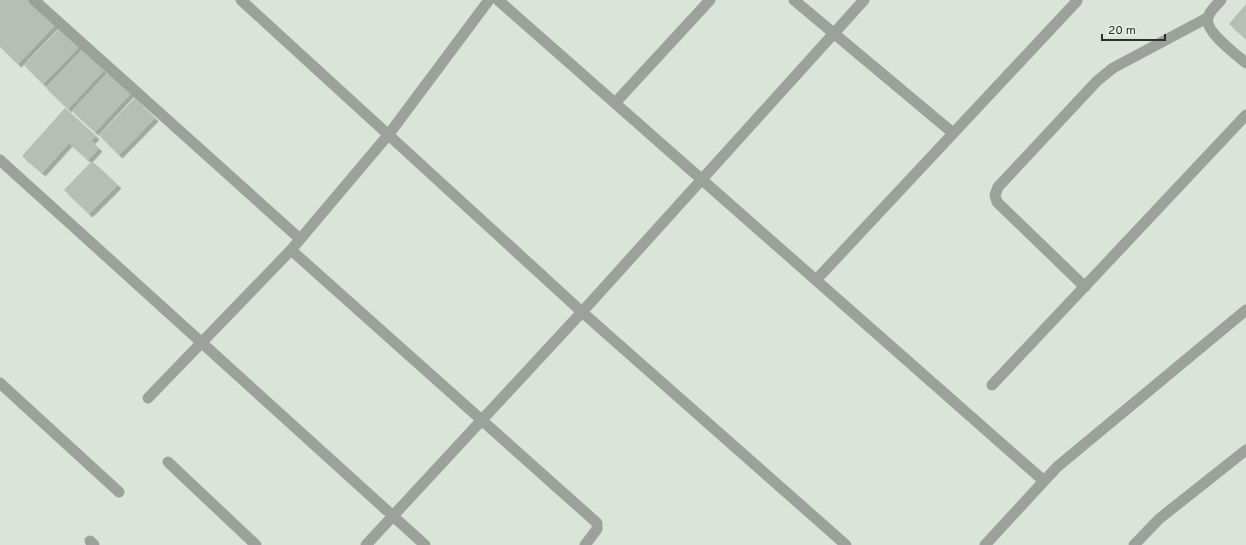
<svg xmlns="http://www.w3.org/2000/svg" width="1246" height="545" font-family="Overpass,sans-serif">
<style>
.building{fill:#b6bfb3;filter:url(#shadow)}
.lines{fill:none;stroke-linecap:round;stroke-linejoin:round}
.minor{stroke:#9da19c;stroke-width:11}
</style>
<defs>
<filter id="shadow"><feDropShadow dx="3.5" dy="3.5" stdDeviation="0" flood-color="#0004"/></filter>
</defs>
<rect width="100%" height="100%" fill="#dbe4d8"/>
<path class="building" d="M 0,0 L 30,0 L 56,24 L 18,64 L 0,47 Z
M 1246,4 L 1246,39 L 1229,24 Z
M 60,28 L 79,47 L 43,84 L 24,65 Z
M 82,50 L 104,70 L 68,109 L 46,88 Z
M 110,71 L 132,92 L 95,132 L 72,111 Z
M 135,98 L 155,118 L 119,155 L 99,135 Z
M 65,108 L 96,136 L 91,141 L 99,148 L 88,160 L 69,143 L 42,173 L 22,156 Z
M 92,161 L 118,185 L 89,214 L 64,190 Z"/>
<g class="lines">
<path class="minor" d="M 34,0 L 300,239
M 241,0 L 582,312 L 846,545
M 498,0 L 1044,481
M 794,0 L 953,133
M 1221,0 C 1217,5 1209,11 1208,18 C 1204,31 1237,55 1246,63
M 615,103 L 710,0
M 0,160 L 425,545
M 291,250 L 597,523 L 597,529 L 585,545
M 816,280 L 1077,1
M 1085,287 L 997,202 L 995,195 L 998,187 L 1097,81 L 1113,68 L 1207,18
M 0,383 L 119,492
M 992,385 L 1246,115
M 148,398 L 291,250 L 389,134 L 489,0
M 168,462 L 256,545
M 90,541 L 94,545
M 366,545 L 582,312 L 864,0
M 985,545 L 1057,467 L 1246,310
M 1134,545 L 1159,519 L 1246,450"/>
</g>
<path d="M1102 34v6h63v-6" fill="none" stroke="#2c2f2a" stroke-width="2"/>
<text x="1108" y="34" font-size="12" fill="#2c2f2a" stroke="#e8f1e5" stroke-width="3" paint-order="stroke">20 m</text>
</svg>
